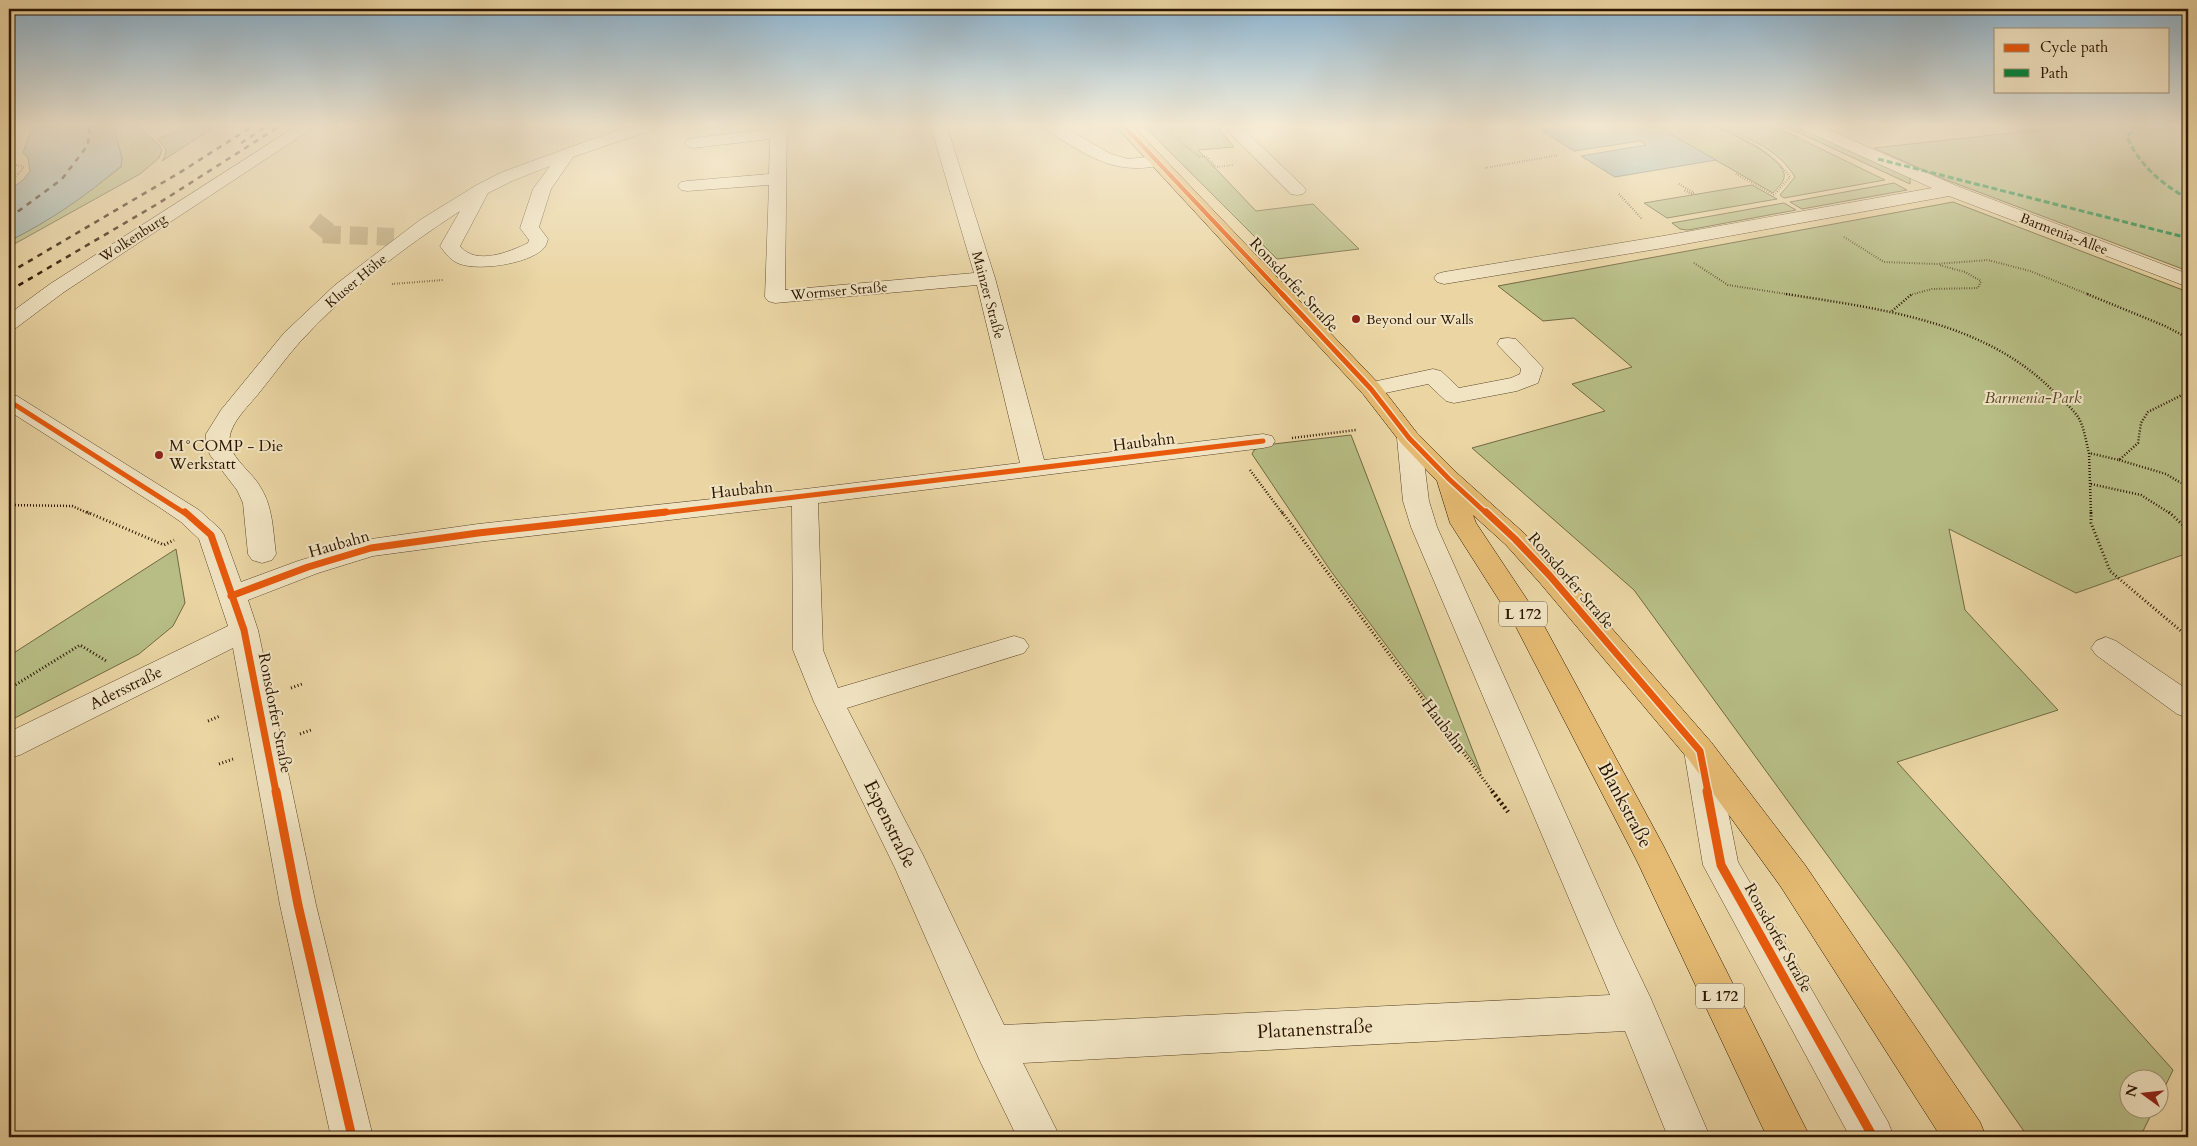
<svg xmlns="http://www.w3.org/2000/svg" width="2197" height="1146" font-family="Cardo,serif">
<style>
.green{fill:#b7bd85;stroke:#726942}
.water{fill:#9eb5b2;stroke:#70756b}
.lines{fill:none;stroke-linecap:round;stroke-linejoin:round}
.minor-tunnel{stroke:#c4af82;stroke-width:18;stroke-dasharray:18 9;stroke-linecap:butt}
.minor-casing{stroke:#5c4529;stroke-width:1}
.major-casing{stroke:#2c1500;stroke-width:1}
.path-far3{stroke:#2c1500;stroke-width:2;stroke-dasharray:0.5 2;stroke-linecap:butt}
.path-far2{stroke:#2c1500;stroke-width:2.5;stroke-dasharray:1 2;stroke-linecap:butt}
.path-far1{stroke:#2c1500;stroke-width:3;stroke-dasharray:1 2.5;stroke-linecap:butt}
.path{stroke:#2c1500;stroke-width:4.5;stroke-dasharray:2 3;stroke-linecap:butt}
.minor{fill:#f1e4c3;fill-rule:evenodd}
.major{fill:#e5ba72;fill-rule:evenodd}
.rail{stroke:#2c1500;stroke-width:2.5;stroke-dasharray:5.5 5.5;stroke-linecap:butt}
.quiet{stroke:#00873e;stroke-width:3;stroke-dasharray:6 3;stroke-linecap:butt}
.cycleway-far3-casing{stroke:#f1e4c3;stroke-width:6}
.cycleway-far2-casing{stroke:#f1e4c3;stroke-width:8}
.cycleway-far1-casing{stroke:#f1e4c3;stroke-width:10}
.cycleway-casing{stroke:#f1e4c3;stroke-width:12}
.cycleway-far3{stroke:#e8590c;stroke-width:4.5}
.cycleway-far2{stroke:#e8590c;stroke-width:5}
.cycleway-far1{stroke:#e8590c;stroke-width:7}
.cycleway{stroke:#e8590c;stroke-width:9}
.poi-dot{fill:#8f2418;stroke:#f1e4c3;stroke-width:2}
.labels{text-anchor:middle;dominant-baseline:central;stroke-width:4;stroke-linejoin:round;paint-order:stroke}
.far-street-label{font-size:14px;fill:#2c1500;stroke:#f1e4c3}
.far-poi-label{font-size:14px;fill:#2c1500;stroke:#f1e4c3;text-anchor:start}
.shield{fill:#f1e4c3;stroke:#67533a;stroke-width:1}
.shield-label{font-size:15px;font-weight:bold;fill:#2c1500}
.street-label{font-size:16px;fill:#2c1500;stroke:#f1e4c3}
.park-label{font-size:16px;font-style:italic;fill:#564728;stroke:#f1e4c3}
.poi-label{font-size:16px;fill:#2c1500;stroke:#f1e4c3;text-anchor:start}
.near-street-label{font-size:19px;fill:#2c1500;stroke:#f1e4c3}
</style>
<rect width="100%" height="100%" fill="#ead5a3"/>
<filter id="stains"><feTurbulence type="fractalNoise" baseFrequency=".004" numOctaves="4"/><feColorMatrix values="0 0 0 0 .2 0 0 0 0 .09 0 0 0 0 .02 0 0 0 .5 -.17"/></filter>
<radialGradient id="worn" r=".72"><stop offset=".6" stop-color="#630" stop-opacity="0"/><stop offset="1" stop-color="#630" stop-opacity=".3"/></radialGradient>
<path class="green" d="M 113,124 L 136,124 L 159,145 L 162,150 L 159,158 L 140,174 L 9,247 L 9,241 C 50,221 85,195 121,167 L 122,159 Z
M 176,124 L 219,124 L 162,161 L 165,156 L 166,149 L 157,139 L 176,132 Z
M 1142,124 L 1215,124 L 1234,147 L 1198,150 L 1256,211 L 1313,204 L 1359,249 L 1277,259 Z
M 1653,124 C 1668,124 1688,121 1703,124 C 1722,127 1779,154 1784,173 C 1786,181 1778,187 1773,193 Z
M 1711,124 L 1770,124 L 1885,180 L 1784,198 L 1780,195 L 1795,177 C 1775,145 1744,137 1711,124 Z
M 1780,124 L 1793,124 L 1910,177 L 1910,184 Z
M 2093,124 L 2188,124 L 2188,271 L 1944,179 L 1874,148 Z
M 1894,183 L 1907,190 L 1802,209 L 1790,202 Z
M 1752,185 L 1777,199 L 1667,218 L 1644,203 Z
M 1953,202 L 2188,292 L 2188,553 L 2076,593 L 1949,529 L 1965,610 L 2058,710 L 1897,762 L 2173,1070 L 2160,1097 L 2160,1078 L 2130,1078 L 2130,1108 L 2154,1109 L 2140,1137 L 2028,1137 L 1906,963 L 1634,590 L 1472,448 L 1605,411 L 1572,384 L 1632,367 L 1574,318 L 1543,321 L 1498,286 Z
M 1784,203 L 1796,210 L 1688,230 L 1680,229 L 1672,223 Z
M 1351,435 L 1481,772 L 1330,570 L 1252,454 L 1254,450 L 1265,445 Z
M 176,549 L 185,603 L 173,626 L 139,654 L 9,721 L 9,656 Z"/>
<path class="water" d="M 33,124 L 113,124 L 122,159 L 121,166 C 86,196 50,221 9,241 L 9,190 L 23,180 L 30,171 L 28,158 L 23,153 Z
M 1592,124 L 1653,124 L 1716,160 L 1615,177 L 1581,156 L 1646,145 L 1640,141 L 1574,151 L 1542,131 Z"/>
<g class="lines">
<path class="minor-tunnel" d="M 327,219 L 315,234 L 394,237"/>
<g class="minor-casing">
<path id="minor" d="M 300,124 L 319,124 L 64,292 L 16,328 L 9,330 L 9,314 L 50,284 Z
M 639,124 L 662,124 L 660,127 L 573,157 L 551,189 L 539,227 L 548,239 C 547,242 546,247 543,249 C 528,264 479,271 460,264 C 451,261 446,254 440,246 L 460,211 C 403,248 345,292 299,343 C 285,359 272,377 259,393 C 248,407 226,426 230,445 C 234,461 253,473 261,488 C 273,507 273,532 276,554 L 272,560 L 262,563 L 252,560 L 248,554 L 243,503 L 237,490 L 210,455 L 206,445 L 206,434 L 221,410 L 284,333 L 335,285 L 420,220 L 475,186 L 500,173 L 587,141 ZM 550,166 L 533,189 L 520,228 L 529,240 L 528,243 C 509,252 476,266 460,246 L 488,193 L 512,181 Z
M 771,124 L 787,124 L 785,290 L 974,273 L 930,124 L 946,124 L 995,278 L 1044,460 L 1263,434 L 1272,436 L 1275,441 L 1272,446 L 1263,448 L 818,503 L 823,650 L 838,688 L 1014,636 L 1024,639 L 1029,646 L 1024,653 L 847,708 L 924,857 L 1004,1025 L 1610,995 L 1411,527 L 1403,501 L 1397,438 L 1401,433 L 1409,431 L 1417,433 L 1421,438 L 1429,501 L 1437,527 L 1618,930 L 1651,999 L 1710,1137 L 1668,1137 L 1625,1031 L 1023,1063 L 1060,1137 L 1017,1137 L 979,1059 L 895,868 L 814,702 L 793,650 L 792,506 L 478,542 L 373,556 L 318,573 L 248,600 L 258,630 L 316,905 L 373,1137 L 331,1137 L 280,905 L 233,648 L 20,755 L 9,758 L 9,732 L 228,626 L 199,539 L 181,522 L 159,507 L 9,411 L 9,394 L 17,396 L 199,510 L 220,529 L 224,535 L 241,582 L 298,561 L 371,539 L 478,524 L 805,489 L 1020,463 L 977,285 L 775,303 L 768,301 L 765,297 L 769,185 L 687,191 L 681,190 L 678,186 L 681,182 L 687,181 L 769,174 L 770,139 L 693,148 L 687,146 L 685,143 L 687,140 L 693,138 L 771,129 Z
M 1039,124 L 1058,124 L 1111,154 L 1128,159 L 1156,156 L 1162,157 L 1164,161 L 1162,165 C 1111,177 1083,152 1041,127 Z
M 1221,124 L 1238,124 L 1303,186 L 1306,190 L 1303,194 L 1297,195 L 1291,194 Z
M 1795,124 L 1816,124 L 1957,186 L 2188,274 L 2188,287 L 1949,196 L 1663,248 L 1444,284 L 1437,282 L 1434,278 L 1437,274 L 1444,272 L 1663,236 L 1932,188 L 1797,127 Z
M 1508,338 L 1516,339 L 1543,368 L 1538,383 L 1517,391 L 1454,403 L 1446,401 L 1428,384 L 1371,396 L 1363,394 L 1360,389 L 1363,384 L 1433,369 L 1441,371 L 1459,388 L 1511,378 L 1520,374 L 1521,369 L 1497,344 L 1500,339 Z
M 2106,637 L 2116,641 L 2188,690 L 2188,718 L 2177,714 L 2096,655 L 2091,648 L 2096,641 Z
M 1700,738 L 1711,742 L 1716,751 L 1738,862 L 1888,1122 L 1894,1137 L 1850,1137 L 1703,865 L 1684,751 L 1689,742 Z"/>
</g>
<g class="major-casing">
<path id="major" d="M 1114,124 L 1131,124 L 1379,384 L 1417,433 L 1458,474 L 1524,533 L 1560,569 L 1711,742 L 1805,865 L 1980,1122 L 1986,1137 L 1941,1137 L 1781,887 L 1689,760 L 1540,583 L 1506,545 L 1473,515 L 1476,523 L 1542,622 L 1663,845 L 1810,1137 L 1767,1137 L 1637,861 L 1515,625 L 1450,523 L 1437,481 L 1401,443 L 1363,394 Z"/>
</g>
<path class="path-far3" d="M 1575,124 L 1579,124
M 1706,124 C 1739,136 1768,147 1790,177 L 1774,195
M 1172,135 L 1200,157 L 1206,156 L 1216,167 L 1233,165
M 9,163 L 24,167 L 9,184
M 1485,168 L 1559,155
M 1736,174 L 1774,195
M 1679,184 L 1694,193 L 1691,194 L 1684,190
M 1619,194 L 1642,219
M 1844,237 L 1884,262 L 1936,264 L 1988,260 L 2030,271 L 2090,295
M 1694,263 L 1728,285 L 1793,295
M 392,284 L 443,280
M 1910,295 L 1932,289 L 1978,288 L 1981,281 L 1965,272 L 1939,265"/>
<path class="path-far2" d="M 1786,294 C 1880,309 1987,321 2056,394 C 2063,401 2072,408 2078,417 C 2084,426 2086,442 2089,453
M 2087,294 L 2165,326 L 2188,338
M 1892,311 L 1912,294
M 1292,438 L 1356,430
M 2119,460 L 2166,474 L 2181,483
M 1250,470 L 1283,514
M 2091,484 L 2141,495 L 2171,514
M 9,505 L 72,506 L 90,514
M 2091,514 L 2089,453 L 2119,460 L 2138,443 L 2141,423 L 2148,412 L 2188,392"/>
<path class="path-far1" d="M 87,512 L 164,545 L 174,540
M 1282,512 L 1493,792
M 2091,512 L 2091,523 L 2110,571 L 2188,637
M 2169,512 L 2188,530
M 291,688 L 302,684
M 9,700 L 12,687 L 80,645 L 108,662
M 208,721 L 220,716
M 300,734 L 311,730
M 219,764 L 233,759"/>
<path class="path" d="M 1492,791 L 1508,812"/>
<use href="#minor" class="minor"/>
<use href="#major" class="major"/>
<path class="rail" d="M 241,143 L 270,124
M 9,218 L 62,179 L 88,145 L 90,124
M 9,273 L 179,173 L 256,124
M 9,291 L 159,203 L 283,124"/>
<path class="quiet" d="M 2137,124 L 2127,137 C 2140,166 2161,183 2188,199
M 2179,124 L 2188,125
M 1878,159 L 2188,238"/>
<g class="cycleway-far3-casing">
<path id="cycleway-far3" d="M 1122,124 L 1283,295"/>
</g>
<g class="cycleway-far2-casing">
<path id="cycleway-far2" d="M 1282,294 L 1371,389 L 1409,438 L 1449,479 L 1487,514
M 9,401 L 186,514
M 654,514 L 1263,441"/>
</g>
<g class="cycleway-far1-casing">
<path id="cycleway-far1" d="M 185,512 L 211,535 L 244,630 L 276,792
M 1486,512 L 1515,539 L 1550,576 L 1700,751 L 1708,792
M 231,596 L 308,567 L 371,548 L 478,533 L 666,512"/>
</g>
<g class="cycleway-casing">
<path id="cycleway" d="M 276,791 L 298,905 L 352,1137
M 1707,791 L 1721,865 L 1873,1137"/>
</g>
<use href="#cycleway-far3" class="cycleway-far3"/>
<use href="#cycleway-far2" class="cycleway-far2"/>
<use href="#cycleway-far1" class="cycleway-far1"/>
<use href="#cycleway" class="cycleway"/>
</g>
<linearGradient id="sky" x2="0" y2="1"><stop stop-color="#8ab4d2"/><stop offset="0.44" stop-color="#f6ecd6"/><stop offset="1" stop-color="#f6ecd6" stop-opacity="0"/></linearGradient>
<rect width="2197" height="284" fill="url(#sky)"/>
<g class="poi-dot">
<circle cx="1356" cy="319" r="5"/>
<circle cx="159" cy="455" r="5"/>
</g>
<g class="labels">
<g class="far-street-label">
<text transform="translate(2064 234) rotate(21)">Barmenia-Allee</text>
<text transform="translate(133 238) rotate(-33)">Wolkenburg</text>
<text transform="translate(356 281) rotate(-40)">Kluser Höhe</text>
<text transform="translate(839 291) rotate(-5)">Wormser Straße</text>
<text transform="translate(988 295) rotate(75)">Mainzer Straße</text>
</g>
<g class="far-poi-label">
<text x="1366" y="319">Beyond our Walls</text>
</g>
<g class="shield">
<rect x="1499" y="601.5" width="48" height="25" rx="4"/>
<rect x="1696" y="983.5" width="48" height="25" rx="4"/>
</g>
<g class="shield-label">
<text x="1523" y="614">L 172</text>
<text x="1720" y="996">L 172</text>
</g>
<g class="street-label">
<text transform="translate(1294 285) rotate(47)">Ronsdorfer Straße</text>
<text transform="translate(1144 442) rotate(-7)">Haubahn</text>
<text transform="translate(742 490) rotate(-6)">Haubahn</text>
<text transform="translate(339 544) rotate(-16)">Haubahn</text>
<text transform="translate(1571 581) rotate(49)">Ronsdorfer Straße</text>
<text transform="translate(126 688) rotate(-26)">Adersstraße</text>
<text transform="translate(275 713) rotate(79)">Ronsdorfer Straße</text>
<text transform="translate(1444 726) rotate(53)">Haubahn</text>
<text transform="translate(1778 938) rotate(61)">Ronsdorfer Straße</text>
</g>
<g class="park-label">
<text x="2033" y="398">Barmenia-Park</text>
</g>
<g class="poi-label">
<text x="169" y="446">M°COMP - Die<tspan x="169" dy="18">Werkstatt</tspan></text>
</g>
<g class="near-street-label">
<text transform="translate(1625 805) rotate(62)">Blankstraße</text>
<text transform="translate(890 824) rotate(64)">Espenstraße</text>
<text transform="translate(1315 1029) rotate(-3)">Platanenstraße</text>
</g>
</g>
<rect width="2197" height="1146" fill="none" stroke="#ead5a3" stroke-width="30"/>
<rect x="10" y="10" width="2177" height="1126" fill="none" stroke="#2c1500" stroke-width="2.5"/>
<rect x="15" y="15" width="2167" height="1116" fill="none" stroke="#2c1500"/>
<rect x="1994" y="28" width="175" height="65" fill="#f1e4c3" stroke="#a29175"/>
<rect x="2004" y="44" width="25" height="8" fill="#e8590c" stroke="#a29175"/>
<text x="2040" y="52" font-size="15" fill="#2c1500">Cycle path</text>
<rect x="2004" y="69" width="25" height="8" fill="#00873e" stroke="#a29175"/>
<text x="2040" y="78" font-size="15" fill="#2c1500">Path</text>
<g transform="translate(2144 1094) rotate(285)"><circle r="24" fill="#f1e4c3" stroke="#a29175"/>
<path d="M0-4L9 19L0 12L-9 19Z" fill="#8f2418"/>
<text y="-8" font-size="14" font-weight="bold" text-anchor="middle" fill="#2c1500">N</text>
</g>
<rect width="100%" height="100%" filter="url(#stains)"/>
<rect width="100%" height="100%" fill="url(#worn)"/>
</svg>
